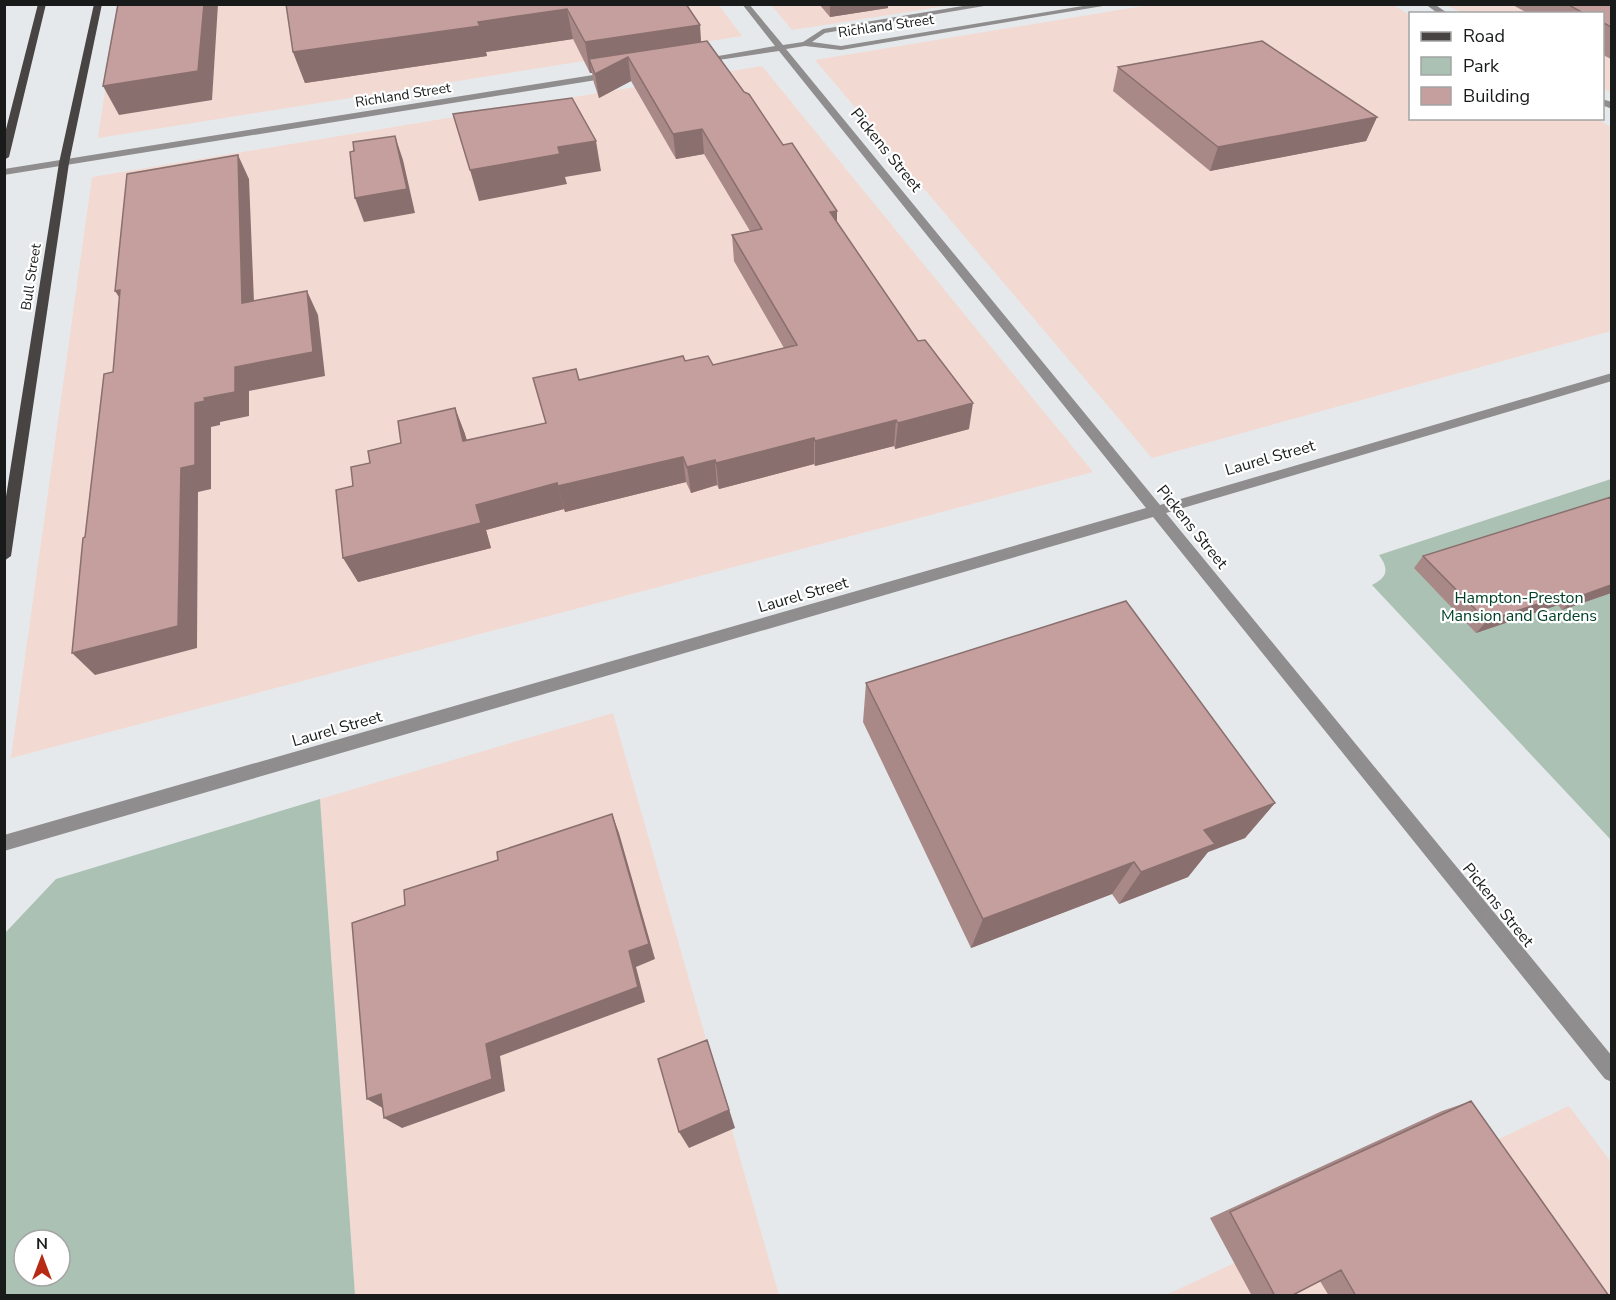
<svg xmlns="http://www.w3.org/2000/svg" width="1616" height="1300" font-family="'Nunito Sans',sans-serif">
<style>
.commercial{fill:#f2d9d1}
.green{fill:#aac1b3;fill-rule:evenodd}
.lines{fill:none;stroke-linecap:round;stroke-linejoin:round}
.minor{fill:#8f8d8d;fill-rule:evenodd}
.major{fill:#474443;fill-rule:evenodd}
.wall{fill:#a98987}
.shaded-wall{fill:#896f6e}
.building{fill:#c49f9d;stroke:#896f6e;stroke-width:1.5}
.labels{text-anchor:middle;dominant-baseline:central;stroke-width:4.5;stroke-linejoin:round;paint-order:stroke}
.far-street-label{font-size:14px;fill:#191b1b;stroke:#fff}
.street-label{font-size:16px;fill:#191b1b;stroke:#fff}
.park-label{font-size:16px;fill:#024027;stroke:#fff}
</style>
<rect width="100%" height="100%" fill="#e6e9ec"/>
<path class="commercial" d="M 118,5 L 719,5 L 742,36 L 98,138 Z
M 771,5 L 952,5 L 792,30 Z
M 1149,5 L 1393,5 L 1410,15 L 1410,118 L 1595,118 L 1611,127 L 1611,331 L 1152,458 L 815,60 Z
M 1446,5 L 1611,5 L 1611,93 L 1603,88 L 1602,14 L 1463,13 Z
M 762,66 L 1093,472 L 11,758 L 92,177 Z
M 613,713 L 779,1295 L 355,1295 L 320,799 Z
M 1569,1106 L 1611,1162 L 1611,1295 L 1164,1296 Z"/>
<path class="green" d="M 1611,479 L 1611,840 L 1372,585 C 1388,577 1389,569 1379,555 Z
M 320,799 L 355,1295 L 5,1295 L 5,933 L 56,879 ZM 24,1240 L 60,1240 L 60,1276 L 24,1276 Z"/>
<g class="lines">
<path class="minor" d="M 742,4 L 749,4 L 783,45 L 803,42 L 823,29 L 975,4 L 996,4 L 825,33 L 812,42 L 841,46 L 1095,4 L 1115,4 L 841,50 L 805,46 L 786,49 L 1160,505 L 1612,373 L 1612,381 L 1166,513 L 1612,1056 L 1612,1082 L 1605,1079 L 1153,517 L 4,851 L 4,835 L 1146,508 L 779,51 L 698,63 L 698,59 L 701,59 L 775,46 Z
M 1425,4 L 1434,4 L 1449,14 L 1439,14 Z
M 612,72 L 615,73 L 615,77 L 4,175 L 4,169 Z
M 1602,99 L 1612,102 L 1612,109 L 1602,105 Z"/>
<path class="major" d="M 38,4 L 46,4 L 9,157 L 4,160 L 4,137 Z
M 94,4 L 102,4 L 69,163 L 11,556 L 4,561 L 4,509 L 59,163 Z"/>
</g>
<path class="wall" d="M 286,4 L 686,4 L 701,42 L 744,92 L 783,145 L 837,211 L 837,222 L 969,429 L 895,449 L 894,446 L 815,466 L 814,464 L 719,489 L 717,485 L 691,493 L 686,482 L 565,512 L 564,509 L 486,530 L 491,548 L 358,582 L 353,486 L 370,463 L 455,408 L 467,440 L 546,423 L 579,380 L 685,361 L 713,365 L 784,348 L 734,261 L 732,235 L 750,231 L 704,154 L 676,159 L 631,81 L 599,98 L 594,83 L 592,73 L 590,73 L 573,39 L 486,52 L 487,56 L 305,83 L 293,52 Z
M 819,4 L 888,4 L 888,8 L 830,17 Z
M 1511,4 L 1611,4 L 1611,59 L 1603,55 L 1605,53 L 1602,52 L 1602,14 L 1529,14 Z
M 1118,67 L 1377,117 L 1366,141 L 1210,171 L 1113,91 Z
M 1611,497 L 1611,593 L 1562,610 L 1558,605 L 1476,633 L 1414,568 L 1423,556 Z
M 866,683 L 1275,803 L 1245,838 L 1208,852 L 1188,877 L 1119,904 L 1112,894 L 971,948 L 863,722 Z
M 1471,1101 L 1609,1296 L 1329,1296 L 1320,1281 L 1291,1296 L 1252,1296 L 1210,1218 L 1442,1111 Z"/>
<path class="shaded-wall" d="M 204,4 L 218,4 L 212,100 L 119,115 L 103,86 Z
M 830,4 L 888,4 L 888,8 L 830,17 Z
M 567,9 L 573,39 L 486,52 L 487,56 L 305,83 L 293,52 L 478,22 Z
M 700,25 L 702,55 L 628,57 L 631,81 L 599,98 L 595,74 L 589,59 L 592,73 L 590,73 L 585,42 Z
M 1377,117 L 1366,141 L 1210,171 L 1218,147 Z
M 702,129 L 704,154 L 676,159 L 673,134 Z
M 395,136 L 403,160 L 415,213 L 364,222 L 355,198 Z
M 596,141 L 601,171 L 565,177 L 567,184 L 479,201 L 470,170 L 558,147 Z
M 238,155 L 249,179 L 255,327 L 242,303 Z
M 837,211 L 837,236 L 830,212 Z
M 120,290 L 131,315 L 115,291 Z
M 307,291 L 318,315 L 325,376 L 249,391 L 249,416 L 220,422 L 220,425 L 211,427 L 211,489 L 198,492 L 197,648 L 95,675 L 72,653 L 181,468 L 195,403 L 235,367 Z
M 973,403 L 969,429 L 895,449 L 898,423 Z
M 455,408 L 465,434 L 473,467 L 463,441 Z
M 896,420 L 894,446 L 815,466 L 815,441 Z
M 814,438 L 814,464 L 719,489 L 716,463 Z
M 683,457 L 686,482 L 565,512 L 558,486 Z
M 715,460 L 717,485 L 691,493 L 687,467 Z
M 557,483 L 564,509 L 486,530 L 491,548 L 358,582 L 343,558 L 476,505 Z
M 1611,585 L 1611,593 L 1562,610 L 1575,598 Z
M 1570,593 L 1558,605 L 1476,633 L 1487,621 Z
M 1275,803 L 1245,838 L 1208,852 L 1188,877 L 1119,904 L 1141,872 L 1204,830 Z
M 612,814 L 619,833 L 655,959 L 636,967 L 645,1002 L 500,1056 L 505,1091 L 402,1128 L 384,1118 L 486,1044 L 629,951 Z
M 1134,862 L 1112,894 L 971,948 L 983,919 Z
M 707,1040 L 735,1128 L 689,1148 L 679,1132 Z
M 381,1094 L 386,1110 L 367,1099 Z"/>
<path class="building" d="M 118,4 L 204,4 L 198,71 L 103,86 Z
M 286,4 L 686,4 L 700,25 L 585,42 L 567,9 L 478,22 L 480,26 L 293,52 Z
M 1567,4 L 1611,4 L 1611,27 L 1602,22 L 1602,14 L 1585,14 Z
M 707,41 L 744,92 L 749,94 L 783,145 L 792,143 L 837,211 L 830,212 L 918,341 L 925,340 L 973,403 L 898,423 L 896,420 L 815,441 L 814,438 L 716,463 L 715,460 L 687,467 L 683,457 L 558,486 L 557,483 L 476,505 L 481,523 L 343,558 L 336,490 L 353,486 L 351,467 L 370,463 L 368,451 L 401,443 L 398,421 L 455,408 L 463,441 L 546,423 L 533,378 L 576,369 L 579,380 L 683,356 L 685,361 L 708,356 L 713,365 L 797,345 L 732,235 L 762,229 L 702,129 L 673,134 L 628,57 L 595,74 L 589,59 Z
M 1262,41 L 1377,117 L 1218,147 L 1118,67 Z
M 572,98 L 596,141 L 558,147 L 560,154 L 470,170 L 453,114 Z
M 395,136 L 407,189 L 355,198 L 350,152 L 354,151 L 353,142 Z
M 238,155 L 242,303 L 307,291 L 313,352 L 235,367 L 235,392 L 204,398 L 205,401 L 195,403 L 195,465 L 181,468 L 178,626 L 72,653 L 83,538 L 85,537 L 104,374 L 113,372 L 120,290 L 115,291 L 127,174 Z
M 1611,497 L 1611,585 L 1575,598 L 1570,593 L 1487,621 L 1423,556 Z
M 1126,601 L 1275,803 L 1204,830 L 1215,844 L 1141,872 L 1134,862 L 983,919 L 866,683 Z
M 612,814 L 649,944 L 629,951 L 638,987 L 486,1044 L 492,1079 L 384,1118 L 381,1094 L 367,1099 L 352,923 L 405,905 L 404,890 L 498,860 L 497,852 Z
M 707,1040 L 729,1110 L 679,1132 L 658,1059 Z
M 1471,1101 L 1609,1296 L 1356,1296 L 1341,1270 L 1291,1296 L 1275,1296 L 1230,1212 Z"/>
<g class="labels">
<g class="far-street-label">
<text transform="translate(886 26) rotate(-8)">Richland Street</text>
<text transform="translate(403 95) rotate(-9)">Richland Street</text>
<text transform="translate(31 277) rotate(-81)">Bull Street</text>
</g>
<g class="street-label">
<text transform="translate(886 150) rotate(51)">Pickens Street</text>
<text transform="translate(1270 458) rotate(-16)">Laurel Street</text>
<text transform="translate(1192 527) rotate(51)">Pickens Street</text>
<text transform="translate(803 595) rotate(-16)">Laurel Street</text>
<text transform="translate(337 729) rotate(-16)">Laurel Street</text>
<text transform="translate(1498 905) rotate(51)">Pickens Street</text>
</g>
<g class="park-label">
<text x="1519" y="598">Hampton-Preston<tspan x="1519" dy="18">Mansion and Gardens</tspan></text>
</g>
</g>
<rect width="1616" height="1300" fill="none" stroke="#191b1b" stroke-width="12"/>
<rect x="1409" y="12" width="195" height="108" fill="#ffffff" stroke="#a3a4a4" stroke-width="1.5"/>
<rect x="1421" y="32" width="30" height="9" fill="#474443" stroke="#a3a4a4" stroke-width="1.5"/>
<text x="1463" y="42" font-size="18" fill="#191b1b">Road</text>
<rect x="1421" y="57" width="30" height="18" fill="#aac1b3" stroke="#a3a4a4" stroke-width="1.5"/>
<text x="1463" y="72" font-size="18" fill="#191b1b">Park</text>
<rect x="1421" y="87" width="30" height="18" fill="#c49f9d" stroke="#a3a4a4" stroke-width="1.5"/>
<text x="1463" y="102" font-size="18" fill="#191b1b">Building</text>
<g transform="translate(42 1258)"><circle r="28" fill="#ffffff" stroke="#a3a4a4" stroke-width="1.5"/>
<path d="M0-4.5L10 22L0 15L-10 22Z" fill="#b72b15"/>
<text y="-9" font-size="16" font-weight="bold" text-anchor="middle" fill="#191b1b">N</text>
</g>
</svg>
